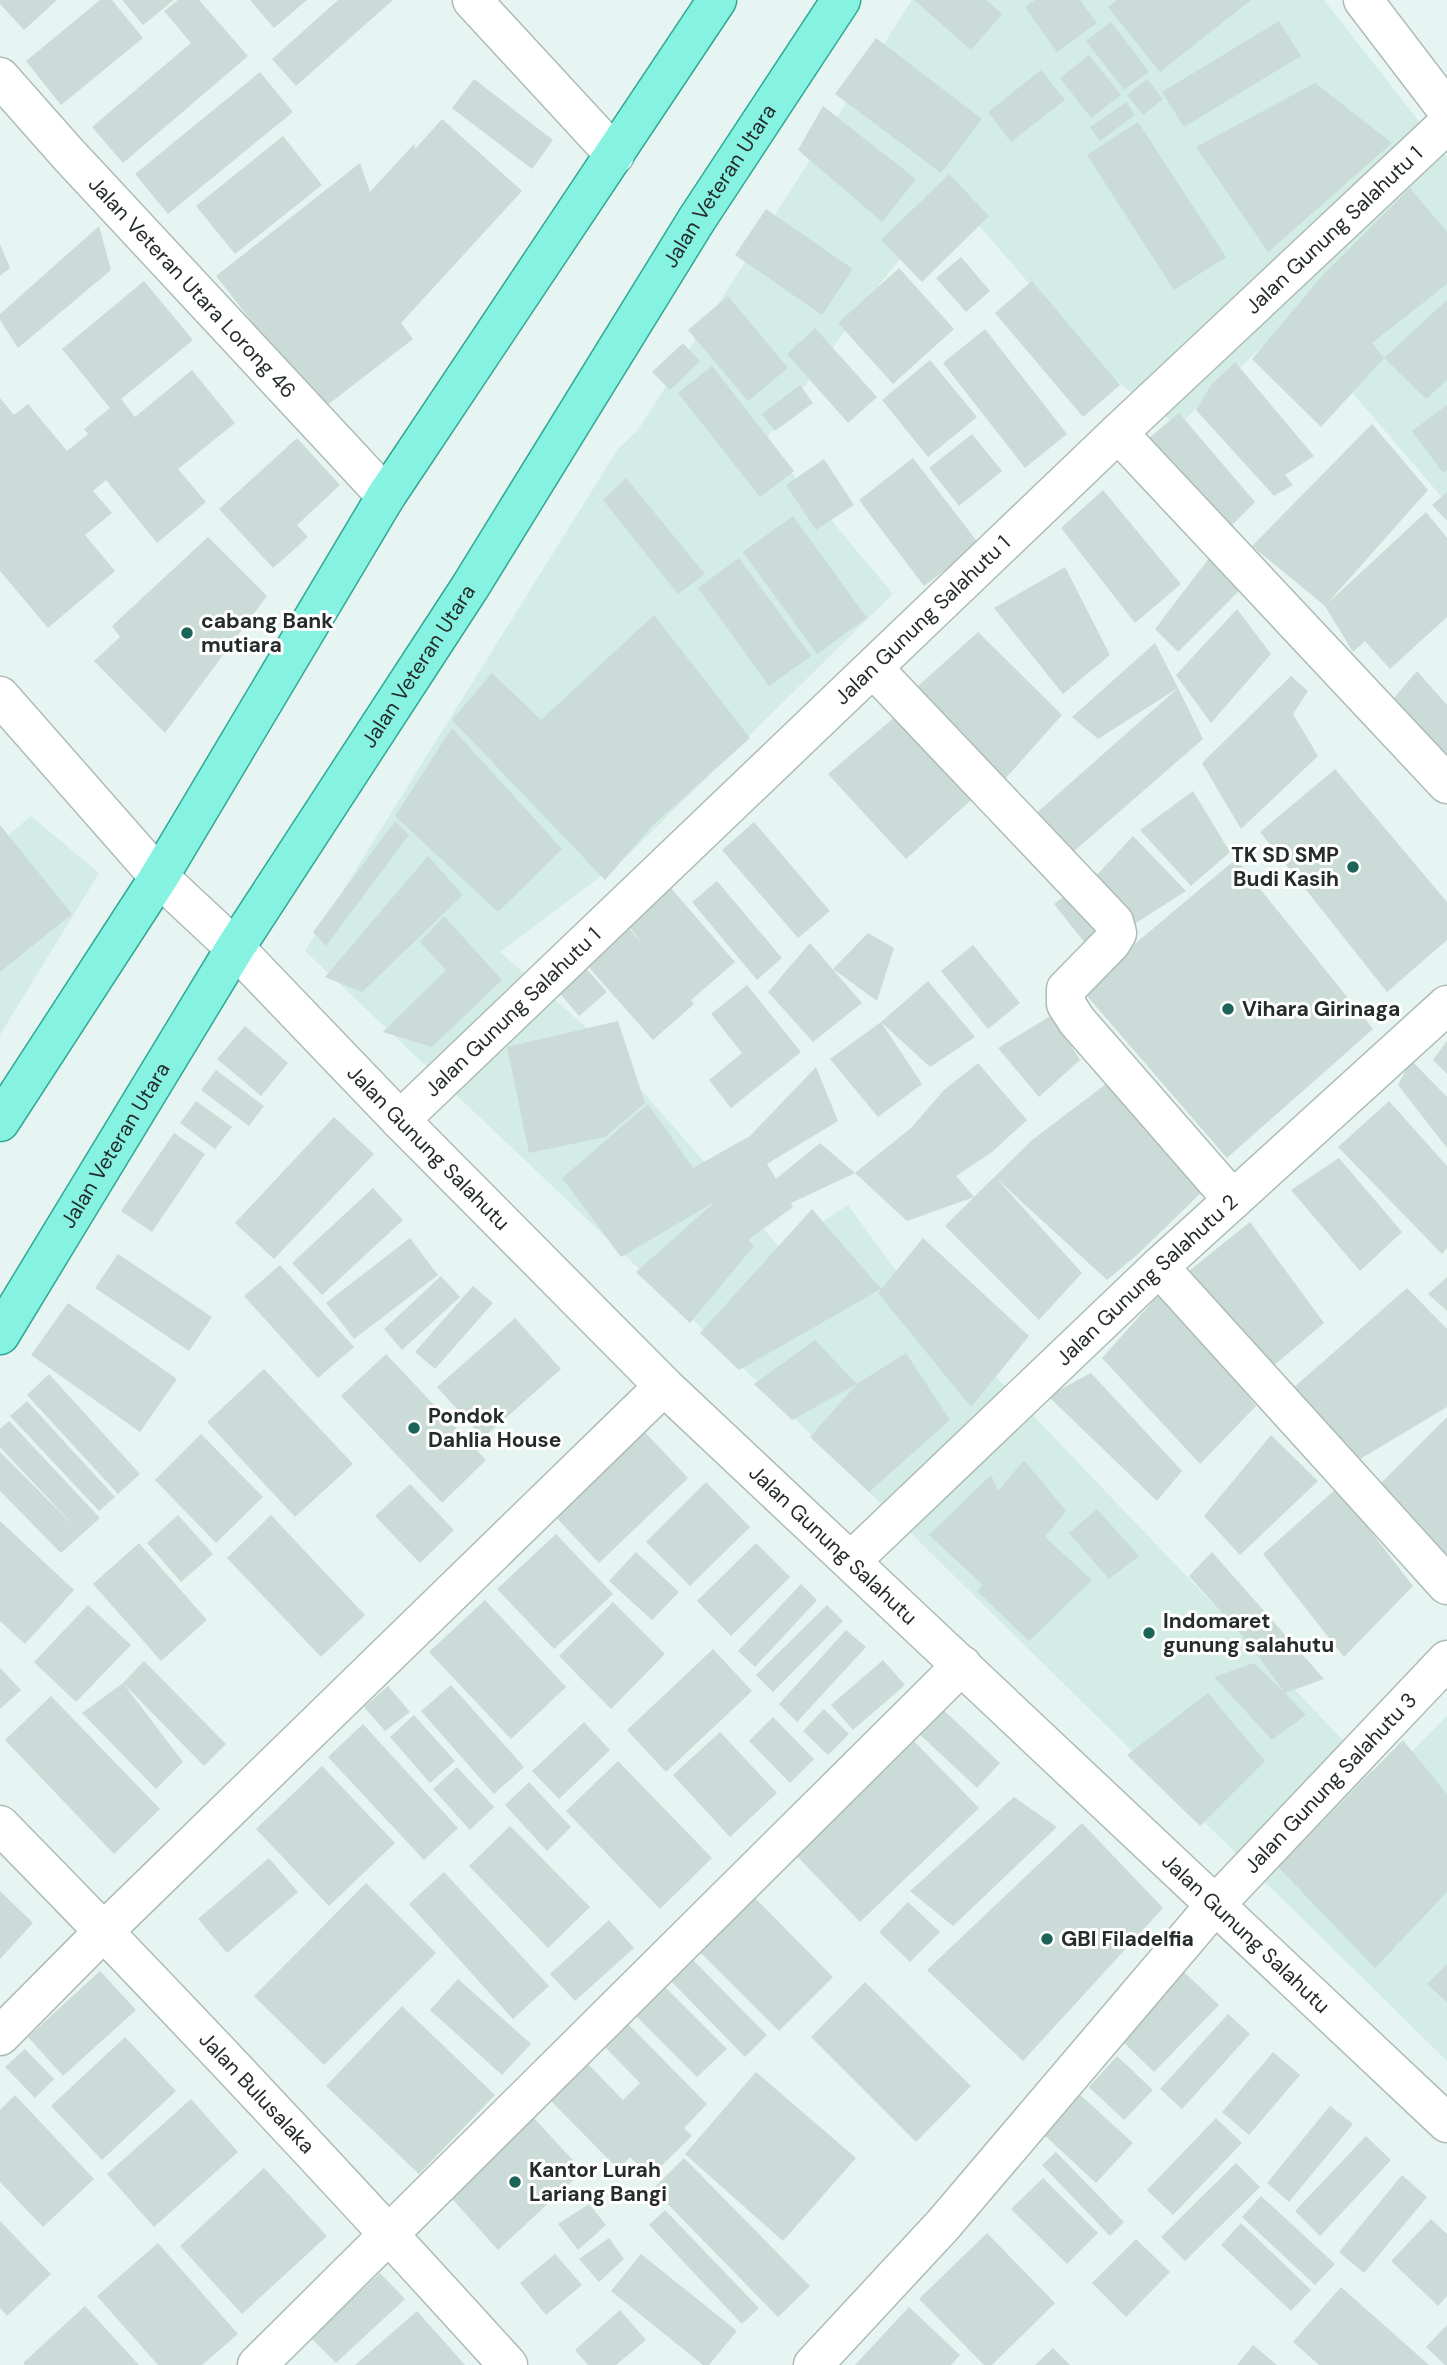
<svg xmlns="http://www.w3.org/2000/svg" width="1447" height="2365" font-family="'DM Sans',sans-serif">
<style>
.built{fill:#d4ece6}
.building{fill:#cbdbd7}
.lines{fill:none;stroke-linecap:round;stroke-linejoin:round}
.minor-casing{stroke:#adbcb8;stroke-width:41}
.major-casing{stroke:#30a895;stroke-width:41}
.minor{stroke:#fff;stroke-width:38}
.major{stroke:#86f2e2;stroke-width:38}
.poi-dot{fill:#1d6458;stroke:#fff;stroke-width:2.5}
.labels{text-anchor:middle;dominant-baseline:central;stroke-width:6;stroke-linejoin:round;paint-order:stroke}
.street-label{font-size:21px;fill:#262c2b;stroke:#fff}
.poi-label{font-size:21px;font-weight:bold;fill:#262c2b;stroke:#fff;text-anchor:start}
</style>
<rect width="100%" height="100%" fill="#e6f5f1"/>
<path class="built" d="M 912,0 L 1324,0 L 1447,157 L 1447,503 L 1290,320 L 1178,426 L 1108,375 L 952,194 L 867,300 L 765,441 L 893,594 L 626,857 L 500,952 L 586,1027 L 781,1249 L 848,1205 L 899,1275 L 1382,1781 L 1447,1716 L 1447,2061 L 736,1361 L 305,951 L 618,449 L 638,430 Z
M 31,816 L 99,873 L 0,1035 L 0,842 Z"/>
<path class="building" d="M 0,0 L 57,0 L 24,30 L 0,4 Z
M 100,0 L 112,0 L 143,38 L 61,105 L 26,61 Z
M 122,0 L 174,0 L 143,25 Z
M 178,0 L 199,0 L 248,56 L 123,163 L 92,127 L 191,43 L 164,11 Z
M 250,0 L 307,0 L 274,28 Z
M 338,0 L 393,0 L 296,86 L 272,59 Z
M 914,0 L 986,0 L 1002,14 L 971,50 Z
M 1035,0 L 1080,0 L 1097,23 L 1057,52 L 1025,7 Z
M 1117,0 L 1251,0 L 1160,72 L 1108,7 Z
M 1279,21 L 1301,56 L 1184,127 L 1162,92 Z
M 1111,22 L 1149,72 L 1124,90 L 1086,41 Z
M 876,38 L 982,119 L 941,173 L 835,94 Z
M 1089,55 L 1121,95 L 1091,118 L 1060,78 Z
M 1041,70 L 1065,100 L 1011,142 L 988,112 Z
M 260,72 L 293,112 L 168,214 L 135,174 Z
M 474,79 L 553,140 L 532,169 L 452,108 Z
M 1147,79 L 1163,99 L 1143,115 L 1127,95 Z
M 1315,83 L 1392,143 L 1268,252 L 1196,147 Z
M 1126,102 L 1135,115 L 1100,141 L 1090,127 Z
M 823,106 L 916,179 L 882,222 L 798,150 Z
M 442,119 L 522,191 L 401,323 L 413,339 L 321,410 L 216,276 L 360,163 L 370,192 L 414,144 L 415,149 Z
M 1138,122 L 1226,257 L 1174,290 L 1087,155 Z
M 283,136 L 322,185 L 235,254 L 196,206 Z
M 949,174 L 989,216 L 922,282 L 881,240 Z
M 1410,188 L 1447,232 L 1447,284 L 1372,343 L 1384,358 L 1447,300 L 1447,380 L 1426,399 L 1384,358 L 1321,427 L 1252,359 L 1322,276 Z
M 766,209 L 853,269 L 822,315 L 735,255 Z
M 99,226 L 111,270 L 18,348 L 0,320 L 0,314 Z
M 0,244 L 10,268 L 0,276 Z
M 961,257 L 990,291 L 966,312 L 936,278 Z
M 899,268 L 954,329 L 893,384 L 838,323 Z
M 144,281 L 193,340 L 121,399 L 135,417 L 192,370 L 235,423 L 178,469 L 206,502 L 157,543 L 106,480 L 93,491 L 112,513 L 85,535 L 115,571 L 48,628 L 0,571 L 0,398 L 14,415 L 28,404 L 67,451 L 88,434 L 84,429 L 110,408 L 62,349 Z
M 1032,281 L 1120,385 L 1083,417 L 995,313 Z
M 728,296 L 788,368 L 748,401 L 688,330 Z
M 815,328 L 877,397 L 848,423 L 787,354 Z
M 985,329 L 1067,434 L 1025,468 L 943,363 Z
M 683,343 L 700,361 L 670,390 L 652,372 Z
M 930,360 L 977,417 L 928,457 L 882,400 Z
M 1235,362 L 1314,456 L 1285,475 L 1293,485 L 1274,496 L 1196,410 L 1211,385 Z
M 712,366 L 794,471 L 760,497 L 678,393 Z
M 800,385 L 813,403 L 775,431 L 762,414 Z
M 1447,405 L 1447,470 L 1443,473 L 1412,431 Z
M 1179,413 L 1255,502 L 1220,537 L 1143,443 Z
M 1372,424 L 1428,490 L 1327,604 L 1426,512 L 1447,538 L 1447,617 L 1390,669 L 1365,641 L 1353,652 L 1325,606 L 1252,546 Z
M 972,434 L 1002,471 L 959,506 L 929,468 Z
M 297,438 L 340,485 L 297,525 L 308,537 L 273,568 L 219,509 Z
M 913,458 L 979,544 L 924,586 L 859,500 Z
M 824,459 L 854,505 L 816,530 L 786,485 Z
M 626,478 L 705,574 L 678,594 L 603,500 Z
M 1103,490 L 1181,584 L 1135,623 L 1061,528 Z
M 1447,492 L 1447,521 L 1432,505 Z
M 793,516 L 867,618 L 817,654 L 743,552 Z
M 208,537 L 267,596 L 165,733 L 94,661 L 120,637 L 112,626 Z
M 1213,553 L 1239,591 L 1178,652 L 1155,629 Z
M 739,558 L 811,656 L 769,686 L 698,588 Z
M 1065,567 L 1110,655 L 1063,694 L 994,608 Z
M 1237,609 L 1271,654 L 1211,723 L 1176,675 Z
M 654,615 L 750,738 L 652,826 L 605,880 L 452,720 L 492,673 L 541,720 Z
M 978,632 L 1062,715 L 1005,779 L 917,687 Z
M 1155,643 L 1178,688 L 1203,739 L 1064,860 L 1033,816 L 1178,688 L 1098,739 L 1072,717 Z
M 1417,671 L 1447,705 L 1447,766 L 1388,705 Z
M 1291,676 L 1308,691 L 1293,714 L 1318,756 L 1241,829 L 1202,763 Z
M 897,715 L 971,800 L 906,859 L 828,774 Z
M 452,728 L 562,849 L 498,912 L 395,816 Z
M 1335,769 L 1447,902 L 1447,940 L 1387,992 L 1260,832 Z
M 1193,791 L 1230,852 L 1191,886 L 1140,830 Z
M 395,821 L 409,835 L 326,946 L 313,932 Z
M 754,822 L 830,911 L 798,938 L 722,850 Z
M 0,825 L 72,914 L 0,972 Z
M 1133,836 L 1186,891 L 1128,928 L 1093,879 Z
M 428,856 L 463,895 L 362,992 L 325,977 Z
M 1236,859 L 1373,1029 L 1227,1158 L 1081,989 Z
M 717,881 L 782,958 L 757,980 L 692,902 Z
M 1079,885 L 1107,933 L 1093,953 L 1054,904 Z
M 670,887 L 735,962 L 691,1000 L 694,1004 L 653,1040 L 578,955 L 620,918 L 645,947 L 627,924 Z
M 444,916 L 502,980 L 432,1047 L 383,1032 L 446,970 L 420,942 Z
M 868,933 L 894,948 L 877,1001 L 833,969 Z
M 810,943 L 862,1003 L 813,1042 L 768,992 Z
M 973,945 L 1020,1003 L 988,1029 L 941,971 Z
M 584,966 L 607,992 L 579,1016 L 557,990 Z
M 928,981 L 975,1037 L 930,1067 L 881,1022 Z
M 747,985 L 801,1052 L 731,1108 L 709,1080 L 742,1053 L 711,1014 Z
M 1052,1015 L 1080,1060 L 1039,1097 L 998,1048 Z
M 618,1021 L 645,1103 L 605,1137 L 529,1153 L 507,1047 Z
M 881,1022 L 922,1084 L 878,1117 L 830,1059 Z
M 245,1026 L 288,1063 L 261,1096 L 217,1059 Z
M 1447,1041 L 1447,1074 L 1433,1060 Z
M 1411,1060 L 1447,1097 L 1447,1148 L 1398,1085 Z
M 978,1063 L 1027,1120 L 992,1152 L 956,1176 L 974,1197 L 1032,1140 L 1114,1078 L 1206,1188 L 1139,1253 L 1107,1280 L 997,1179 L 1082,1273 L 1039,1320 L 945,1226 L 974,1197 L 907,1221 L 855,1173 L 911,1128 L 944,1090 Z
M 816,1067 L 838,1121 L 767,1164 L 776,1179 L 820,1143 L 855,1173 L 791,1203 L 793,1207 L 748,1240 L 754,1246 L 690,1323 L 636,1272 L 716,1201 L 621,1257 L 562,1178 L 648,1104 L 693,1168 L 750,1136 Z
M 216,1070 L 264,1106 L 249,1126 L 201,1090 Z
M 196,1101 L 232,1127 L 215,1149 L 180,1123 Z
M 1389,1101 L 1447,1166 L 1447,1248 L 1442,1254 L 1338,1147 Z
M 334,1117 L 374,1154 L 274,1259 L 235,1223 Z
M 174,1133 L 205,1154 L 152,1232 L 121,1211 Z
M 1339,1158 L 1402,1232 L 1360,1271 L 1291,1190 Z
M 373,1188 L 403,1220 L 322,1295 L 292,1263 Z
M 812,1209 L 881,1289 L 739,1370 L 700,1333 Z
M 1250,1222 L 1324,1323 L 1265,1373 L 1184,1275 Z
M 410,1238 L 438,1275 L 354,1339 L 326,1303 Z
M 923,1238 L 1029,1336 L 971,1407 L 878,1293 Z
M 118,1254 L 212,1317 L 189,1351 L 95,1288 Z
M 280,1265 L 354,1347 L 318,1378 L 244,1296 Z
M 441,1276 L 460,1297 L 402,1350 L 384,1329 Z
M 1447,1277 L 1447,1311 L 1428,1294 Z
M 473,1286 L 493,1303 L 435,1369 L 415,1352 Z
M 1407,1288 L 1447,1329 L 1447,1407 L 1350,1465 L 1284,1396 Z
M 1163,1290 L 1256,1406 L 1200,1464 L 1102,1358 Z
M 68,1303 L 177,1379 L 140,1432 L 31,1355 Z
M 515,1318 L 561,1369 L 483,1438 L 437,1387 Z
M 815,1340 L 857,1384 L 906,1353 L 950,1420 L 869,1492 L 810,1437 L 857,1384 L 792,1420 L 754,1384 Z
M 386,1354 L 486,1460 L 442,1503 L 341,1396 Z
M 264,1369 L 353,1464 L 295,1517 L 207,1422 Z
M 1091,1373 L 1182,1471 L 1157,1501 L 1048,1396 Z
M 49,1374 L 140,1474 L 118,1494 L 27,1395 Z
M 27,1401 L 115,1497 L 99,1511 L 10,1416 Z
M 1447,1417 L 1447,1575 L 1370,1494 Z
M 9,1421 L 100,1518 L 61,1553 L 0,1491 L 0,1452 L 76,1528 L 0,1447 L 0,1429 Z
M 641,1428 L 688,1478 L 599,1563 L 552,1513 Z
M 201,1434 L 263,1497 L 216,1543 L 155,1480 Z
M 1271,1435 L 1318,1481 L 1240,1555 L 1204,1516 Z
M 1024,1460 L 1066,1511 L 1045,1537 L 1092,1580 L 1029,1641 L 977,1591 L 983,1585 L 929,1535 L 991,1475 L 998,1491 Z
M 706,1482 L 750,1527 L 690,1586 L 646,1542 Z
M 410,1484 L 454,1530 L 420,1563 L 375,1516 Z
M 1337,1488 L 1413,1586 L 1344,1657 L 1263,1554 Z
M 1097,1509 L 1139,1556 L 1109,1579 L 1069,1533 Z
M 178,1515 L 213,1554 L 181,1582 L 147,1543 Z
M 271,1515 L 365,1615 L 321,1657 L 227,1558 Z
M 0,1521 L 74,1590 L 25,1644 L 0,1621 Z
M 556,1534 L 613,1594 L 554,1649 L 497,1589 Z
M 139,1543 L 207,1620 L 161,1661 L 93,1584 Z
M 756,1543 L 790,1577 L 731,1636 L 697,1601 Z
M 636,1552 L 679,1592 L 652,1620 L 609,1581 Z
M 1212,1552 L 1324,1679 L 1285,1693 L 1306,1715 L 1272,1740 L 1214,1677 L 1254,1663 L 1285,1693 L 1246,1640 L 1189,1576 Z
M 801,1584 L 817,1600 L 755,1667 L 738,1651 Z
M 485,1600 L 566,1687 L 511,1739 L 429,1652 Z
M 613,1602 L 665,1654 L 611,1709 L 559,1656 Z
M 88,1605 L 131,1645 L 76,1702 L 34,1662 Z
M 827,1605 L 843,1621 L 773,1692 L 756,1675 Z
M 846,1630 L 866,1647 L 797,1722 L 779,1704 Z
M 713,1649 L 752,1691 L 666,1772 L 627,1730 Z
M 883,1660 L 905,1685 L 853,1730 L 831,1705 Z
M 144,1661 L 226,1744 L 204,1766 L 123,1683 L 183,1762 L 156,1789 L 82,1713 L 123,1683 Z
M 0,1668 L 21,1690 L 0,1709 Z
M 451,1685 L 524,1767 L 494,1794 L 421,1711 Z
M 388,1686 L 410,1712 L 385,1731 L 364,1707 Z
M 1208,1693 L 1265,1761 L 1200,1826 L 1127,1755 Z
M 51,1696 L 160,1809 L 114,1854 L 5,1740 Z
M 937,1704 L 1000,1763 L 977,1788 L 914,1729 Z
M 824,1709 L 849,1734 L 828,1755 L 803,1731 Z
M 414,1715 L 455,1761 L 430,1783 L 390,1737 Z
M 773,1717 L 814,1759 L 790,1783 L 749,1741 Z
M 584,1722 L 610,1750 L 559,1799 L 532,1771 Z
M 363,1724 L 458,1828 L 424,1860 L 328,1757 Z
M 720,1732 L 777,1793 L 730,1837 L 673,1775 Z
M 913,1740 L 979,1808 L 860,1922 L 795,1854 Z
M 1403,1740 L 1447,1794 L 1447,1892 L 1375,1968 L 1278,1867 Z
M 618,1761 L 712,1858 L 660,1909 L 566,1811 Z
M 322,1766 L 395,1843 L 329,1906 L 256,1829 Z
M 457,1767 L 494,1807 L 470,1830 L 433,1789 Z
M 529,1782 L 571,1827 L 547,1851 L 505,1805 Z
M 1014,1797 L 1057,1827 L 953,1926 L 910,1891 Z
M 1082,1823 L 1163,1908 L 1023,2061 L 927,1970 Z
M 510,1826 L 590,1907 L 548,1948 L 469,1866 Z
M 269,1858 L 298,1892 L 227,1953 L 198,1919 Z
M 444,1872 L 549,1986 L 513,2019 L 409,1904 Z
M 366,1883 L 436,1953 L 324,2065 L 254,1996 Z
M 0,1891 L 33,1923 L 0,1959 Z
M 753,1896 L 833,1977 L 779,2031 L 698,1950 Z
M 908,1902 L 940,1932 L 910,1962 L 879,1932 Z
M 609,1920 L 634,1948 L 575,2001 L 550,1974 Z
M 691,1958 L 767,2035 L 745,2057 L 669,1979 Z
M 1447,1964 L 1447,2002 L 1427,1984 Z
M 100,1971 L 136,2010 L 63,2076 L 28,2037 Z
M 1184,1972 L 1219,2005 L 1154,2072 L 1120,2039 Z
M 458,1979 L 531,2044 L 502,2075 L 430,2010 Z
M 865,1982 L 971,2086 L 916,2142 L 811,2037 Z
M 665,1987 L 727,2049 L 697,2077 L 636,2016 Z
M 402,2006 L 495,2095 L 419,2174 L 326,2086 Z
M 1228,2014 L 1250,2034 L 1182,2109 L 1160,2089 Z
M 626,2022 L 707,2104 L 684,2128 L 692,2136 L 650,2177 L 630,2157 L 618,2169 L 547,2097 L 584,2060 L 623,2100 L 640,2083 L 603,2045 Z
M 125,2037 L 176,2091 L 102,2160 L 51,2106 Z
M 25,2049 L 54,2079 L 35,2098 L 5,2067 Z
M 1273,2052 L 1300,2075 L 1249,2135 L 1222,2112 Z
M 1117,2056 L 1153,2090 L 1124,2120 L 1089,2087 Z
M 756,2072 L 856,2158 L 783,2241 L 685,2154 Z
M 1076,2091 L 1133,2143 L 1096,2183 L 1040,2131 Z
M 15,2095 L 94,2179 L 43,2227 L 0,2182 L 0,2110 Z
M 191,2099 L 238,2152 L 154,2227 L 107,2174 Z
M 1330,2106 L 1353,2124 L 1289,2202 L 1267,2183 Z
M 530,2114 L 583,2171 L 498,2250 L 446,2192 Z
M 1216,2118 L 1242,2143 L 1173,2215 L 1147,2190 Z
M 1366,2136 L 1391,2160 L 1320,2236 L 1295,2211 Z
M 1056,2152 L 1124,2222 L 1110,2236 L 1042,2165 Z
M 684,2158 L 810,2286 L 778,2317 L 653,2189 Z
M 1236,2163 L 1260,2187 L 1185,2261 L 1161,2237 Z
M 264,2168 L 327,2236 L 242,2314 L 180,2246 Z
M 1402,2175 L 1427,2197 L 1364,2273 L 1339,2252 Z
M 1043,2178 L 1098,2233 L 1067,2264 L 1011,2209 Z
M 1261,2196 L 1335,2264 L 1315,2285 L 1242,2217 Z
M 589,2204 L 606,2225 L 578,2250 L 558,2224 Z
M 665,2210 L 759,2308 L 742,2324 L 649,2225 Z
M 1431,2219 L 1447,2234 L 1447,2296 L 1438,2306 L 1391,2261 Z
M 0,2221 L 51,2274 L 7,2316 L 0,2308 Z
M 1241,2223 L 1311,2290 L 1291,2311 L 1221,2245 Z
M 987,2233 L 1055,2303 L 992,2365 L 984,2365 L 919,2299 Z
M 609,2238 L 624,2259 L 599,2282 L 579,2259 Z
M 1136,2239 L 1170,2272 L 1126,2317 L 1092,2283 Z
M 158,2243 L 238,2334 L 202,2365 L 158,2365 L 97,2296 Z
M 555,2254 L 582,2285 L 546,2315 L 520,2283 Z
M 641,2254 L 737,2331 L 709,2365 L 703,2365 L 611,2291 Z
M 380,2273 L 405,2299 L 336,2363 L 311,2338 Z
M 1341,2287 L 1429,2365 L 1319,2365 L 1293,2342 Z
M 85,2306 L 139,2365 L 25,2365 L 23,2363 Z
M 909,2307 L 960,2355 L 951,2365 L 855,2365 Z
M 620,2310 L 646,2340 L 616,2365 L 588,2365 L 575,2350 Z
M 417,2311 L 465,2365 L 355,2365 Z
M 1447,2325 L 1447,2365 L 1445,2365 L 1426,2347 Z
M 1253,2345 L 1277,2365 L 1237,2365 Z
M 1053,2348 L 1070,2365 L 1035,2365 Z"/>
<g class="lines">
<g class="minor-casing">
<g id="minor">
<path d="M 472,0 L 615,155"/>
<path d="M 1363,0 L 1447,110"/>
<path id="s1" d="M 0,77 L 68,154 L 386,496"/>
<path d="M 1118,433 L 1447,784"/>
<path d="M 874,669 L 1114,922 L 1117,933 L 1111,943 L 1066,989 L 1066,1004 L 1077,1021 L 1233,1200"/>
<path id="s2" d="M 0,696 L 159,877 L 235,948 L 400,1120 L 664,1386 L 1447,2123"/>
<path id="s3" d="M 400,1120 L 1118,433 L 1447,124"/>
<path d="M 1159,1267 L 1447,1585"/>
<path id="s4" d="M 851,1561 L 1159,1267 L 1447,1005"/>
<path id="s5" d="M 0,1825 C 173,2001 342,2182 508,2365"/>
<path d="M 0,2036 L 104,1931 L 664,1386"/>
<path d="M 257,2365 L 962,1665"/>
<path id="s6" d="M 813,2365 L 943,2225 L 1215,1905 L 1447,1660"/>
</g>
</g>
<g class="major-casing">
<g id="major">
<path d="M 0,1122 L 159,877 L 386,496 L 717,0"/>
<path id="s7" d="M 0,1335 L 235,948 L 470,587 L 697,219 L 841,0"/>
</g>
</g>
<use href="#minor" class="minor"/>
<use href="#major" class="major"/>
</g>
<g class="poi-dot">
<circle cx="187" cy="633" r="7"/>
<circle cx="1353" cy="867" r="7"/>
<circle cx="1228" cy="1009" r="7"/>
<circle cx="414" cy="1428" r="7"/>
<circle cx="1149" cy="1633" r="7"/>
<circle cx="1047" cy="1939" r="7"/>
<circle cx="515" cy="2182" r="7"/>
</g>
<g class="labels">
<g class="street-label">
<text stroke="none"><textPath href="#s7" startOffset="1356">Jalan Veteran Utara</textPath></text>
<text stroke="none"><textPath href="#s3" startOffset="1290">Jalan Gunung Salahutu 1</textPath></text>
<text stroke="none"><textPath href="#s1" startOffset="285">Jalan Veteran Utara Lorong 46</textPath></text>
<text stroke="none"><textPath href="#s3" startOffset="723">Jalan Gunung Salahutu 1</textPath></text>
<text stroke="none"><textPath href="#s7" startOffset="789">Jalan Veteran Utara</textPath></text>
<text stroke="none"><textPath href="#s3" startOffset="156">Jalan Gunung Salahutu 1</textPath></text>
<text stroke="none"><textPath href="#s7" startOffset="222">Jalan Veteran Utara</textPath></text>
<text stroke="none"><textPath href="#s2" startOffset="623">Jalan Gunung Salahutu</textPath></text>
<text stroke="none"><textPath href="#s4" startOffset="408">Jalan Gunung Salahutu 2</textPath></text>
<text stroke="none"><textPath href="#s2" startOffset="1190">Jalan Gunung Salahutu</textPath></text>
<text stroke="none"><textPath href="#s6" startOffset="779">Jalan Gunung Salahutu 3</textPath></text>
<text stroke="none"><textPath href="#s2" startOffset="1757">Jalan Gunung Salahutu</textPath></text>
<text stroke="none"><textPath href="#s5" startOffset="371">Jalan Bulusalaka</textPath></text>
</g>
<g class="poi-label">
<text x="201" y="621">cabang Bank<tspan x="201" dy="24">mutiara</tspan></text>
<text x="1339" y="855" text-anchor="end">TK SD SMP<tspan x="1339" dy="24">Budi Kasih</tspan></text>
<text x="1242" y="1009">Vihara Girinaga</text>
<text x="428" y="1416">Pondok<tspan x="428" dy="24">Dahlia House</tspan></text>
<text x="1163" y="1621">Indomaret<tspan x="1163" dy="24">gunung salahutu</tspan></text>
<text x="1061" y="1939">GBI Filadelfia</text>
<text x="529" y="2170">Kantor Lurah<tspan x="529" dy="24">Lariang Bangi</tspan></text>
</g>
</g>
</svg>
